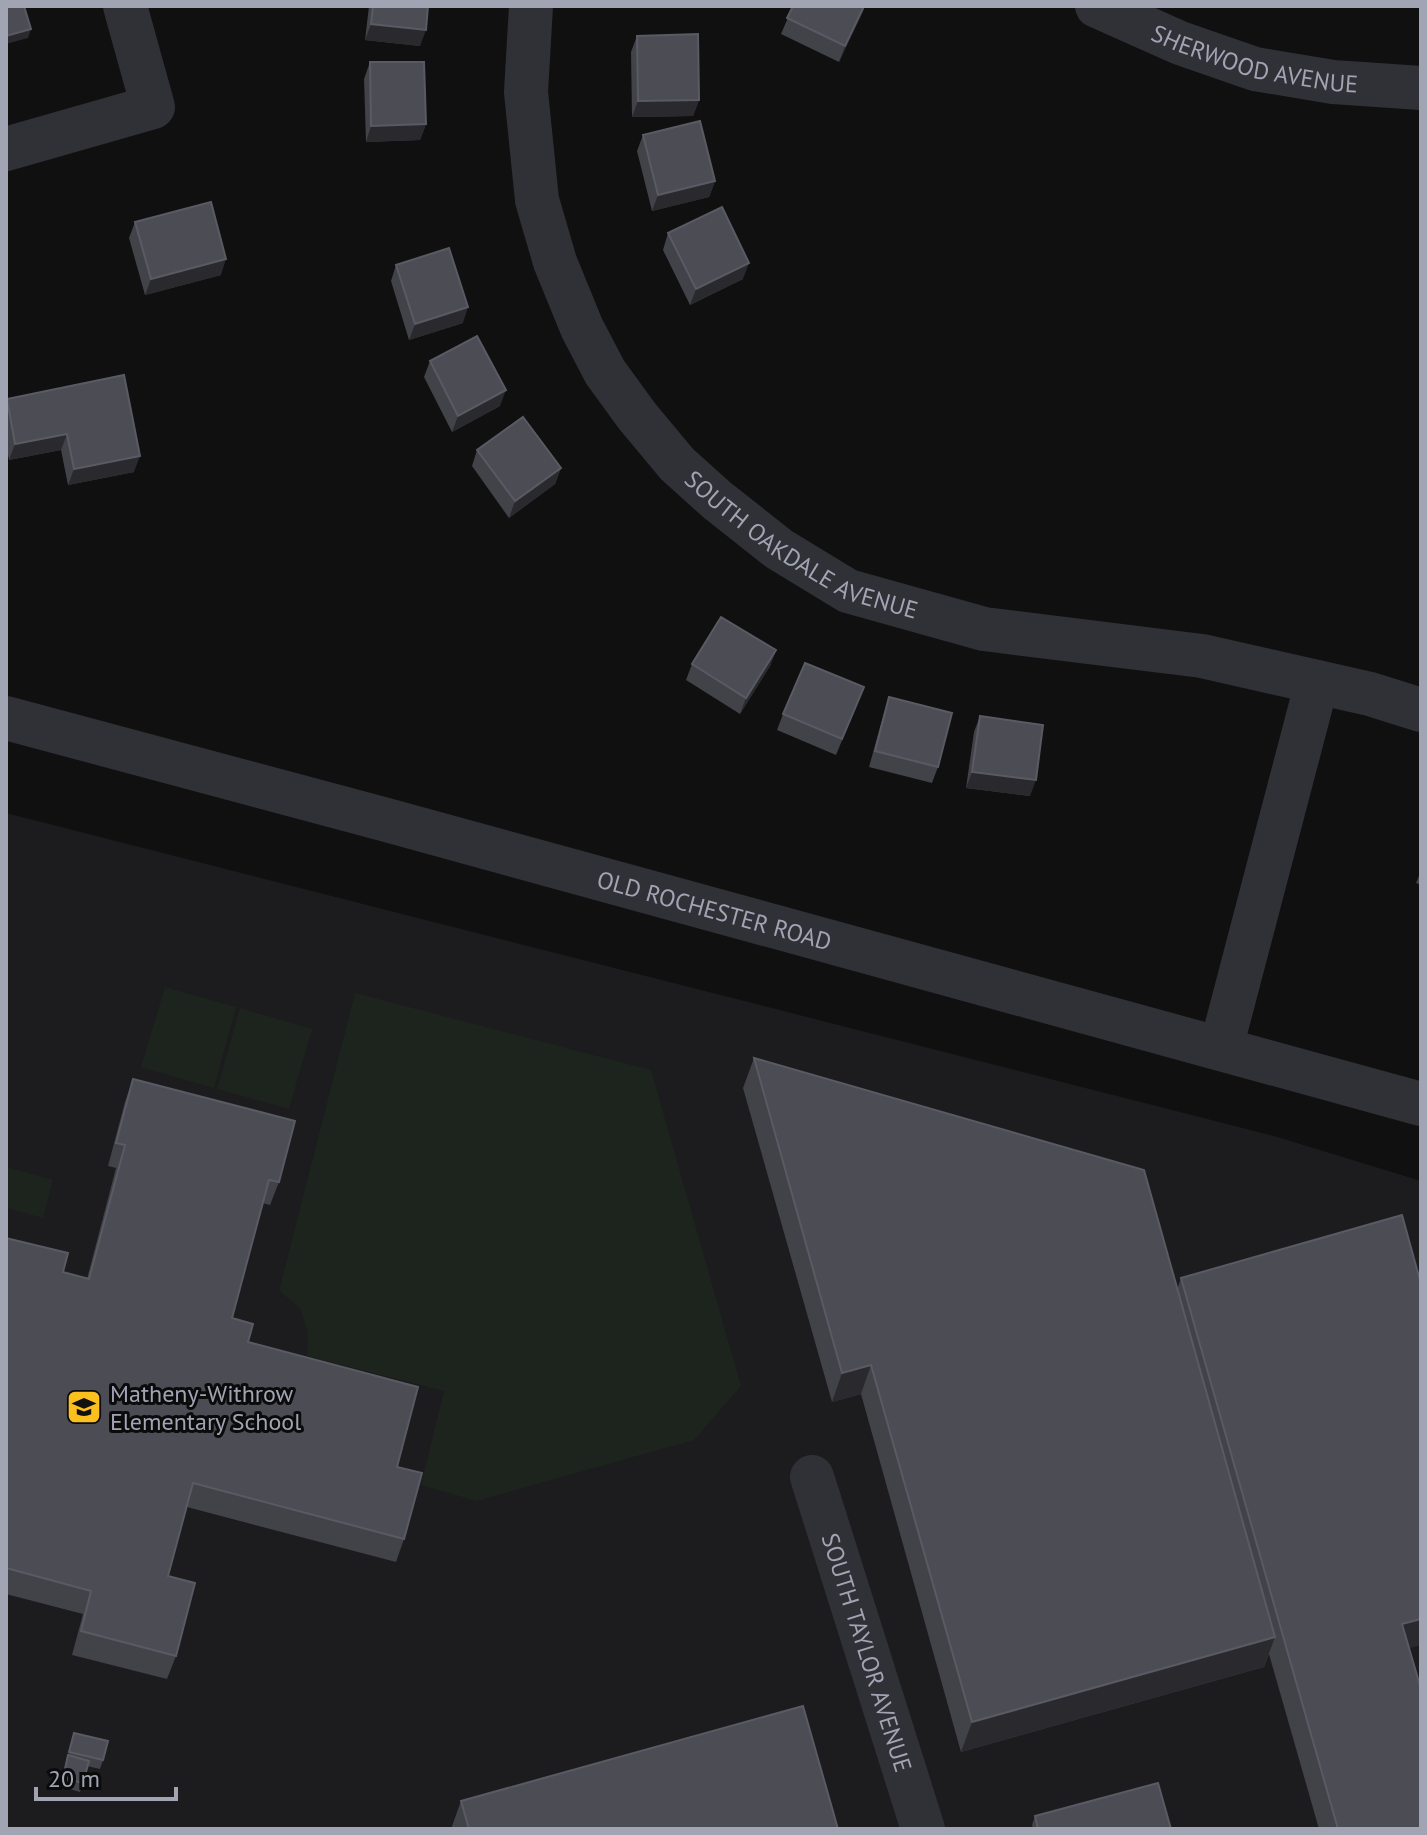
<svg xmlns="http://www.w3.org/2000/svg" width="1427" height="1835" font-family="'PT Sans',sans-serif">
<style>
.built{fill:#1c1c1e}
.green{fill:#1c241d}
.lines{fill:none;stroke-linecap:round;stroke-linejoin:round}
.minor{stroke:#303136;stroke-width:44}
.wall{fill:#424249}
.shaded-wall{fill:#2a2a2e}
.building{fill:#4c4d54;stroke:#595a63;stroke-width:2}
.labels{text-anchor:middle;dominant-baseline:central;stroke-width:6;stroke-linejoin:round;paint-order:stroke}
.street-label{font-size:24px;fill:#a0a4b3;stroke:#0b0b0c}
.poi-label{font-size:24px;fill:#a0a4b3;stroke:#0b0b0c;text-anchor:start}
</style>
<rect width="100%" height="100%" fill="#101011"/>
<path class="built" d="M 6,813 L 1274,1136 L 1421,1181 L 1421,1829 L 6,1829 Z"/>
<path class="green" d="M 165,987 L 236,1007 L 214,1088 L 141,1067 Z
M 355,993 L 651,1070 L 741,1386 L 694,1440 L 476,1501 L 421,1485 L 444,1391 L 307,1356 L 308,1332 L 300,1308 L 279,1291 Z
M 240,1008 L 312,1029 L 289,1109 L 217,1089 Z
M 6,1167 L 53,1180 L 43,1218 L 6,1208 Z"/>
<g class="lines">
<g class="minor">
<path id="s1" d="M 531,6 L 526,92 L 537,200 L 555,262 L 582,328 L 605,372 L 637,416 L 677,464 L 717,500 L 779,549 L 848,591 L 984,629 L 1202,656 L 1370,694 L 1421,710"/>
<path id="s2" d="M 1097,6 L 1180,43 L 1255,69 L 1333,82 L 1421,88"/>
<path d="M 6,149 L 153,107 L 125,6"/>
<path id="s3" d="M 6,718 L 383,819 L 1421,1104"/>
<path d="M 1221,1048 L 1317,682"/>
<path id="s4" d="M 812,1477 L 923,1829"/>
</g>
</g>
<path class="wall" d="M 369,6 L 428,6 L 420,46 L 365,40 Z
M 793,6 L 865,6 L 839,62 L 781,34 Z
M 637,36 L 699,100 L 693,116 L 632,117 L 631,52 Z
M 370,62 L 426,124 L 420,140 L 366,142 L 364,79 Z
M 643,135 L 715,181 L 709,197 L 652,211 L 637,151 Z
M 135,222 L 221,275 L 145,295 L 129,238 Z
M 668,233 L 743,279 L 690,305 L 663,250 Z
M 396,265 L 463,323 L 409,340 L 391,281 Z
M 430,361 L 500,406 L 452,432 L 424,377 Z
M 7,399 L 134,472 L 68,485 L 61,450 L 9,460 L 6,444 Z
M 477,450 L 561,468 L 555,484 L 509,518 L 472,466 Z
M 776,650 L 770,666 L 740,714 L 686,680 L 692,664 Z
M 864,687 L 836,755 L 777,730 L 783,714 Z
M 889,697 L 938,767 L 932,783 L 869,767 L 884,713 Z
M 980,716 L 1030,796 L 966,788 L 974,732 Z
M 1421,871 L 1421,885 L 1416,883 Z
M 754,1058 L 1177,1290 L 1181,1278 L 1409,1648 L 1421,1829 L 1319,1829 L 1269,1654 L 1264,1667 L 961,1752 L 861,1394 L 832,1402 L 743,1088 Z
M 133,1079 L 279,1182 L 270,1205 L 262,1203 L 232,1318 L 248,1342 L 397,1467 L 404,1539 L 396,1562 L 187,1507 L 168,1576 L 176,1656 L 167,1679 L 72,1655 L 83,1614 L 6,1594 L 6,1238 L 63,1272 L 87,1279 L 116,1168 L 108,1166 L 125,1102 Z
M 74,1733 L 103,1760 L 100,1769 L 87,1766 L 80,1792 L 60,1786 Z
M 461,1801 L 838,1829 L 451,1829 Z
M 1035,1816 L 1171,1829 L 1033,1829 L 1032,1825 Z"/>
<path class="shaded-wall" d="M 864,6 L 865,6 L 863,12 L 839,62 L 845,46 Z
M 371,24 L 426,30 L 420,46 L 365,40 Z
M 31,29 L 28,38 L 6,44 L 6,36 Z
M 699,100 L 693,116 L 632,117 L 638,101 Z
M 426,124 L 420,140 L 366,142 L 371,126 Z
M 715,181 L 709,197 L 652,211 L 658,195 Z
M 226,259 L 221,275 L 145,295 L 151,279 Z
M 749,263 L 743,279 L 690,305 L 696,289 Z
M 468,307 L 463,323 L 409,340 L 415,324 Z
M 506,390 L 500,406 L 452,432 L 458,416 Z
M 67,434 L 61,450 L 9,460 L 15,444 Z
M 140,456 L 134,472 L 68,485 L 74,469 Z
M 561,468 L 555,484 L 509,518 L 515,501 Z
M 776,650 L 770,666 L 740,714 L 746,698 Z
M 972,772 L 1036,780 L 1030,796 L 966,788 Z
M 871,1365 L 861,1394 L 832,1402 L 842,1373 Z
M 1421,1619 L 1421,1645 L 1392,1653 L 1402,1624 Z
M 1275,1637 L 1264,1667 L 961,1752 L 972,1722 Z"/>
<path class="building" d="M 6,6 L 24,6 L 31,29 L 6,36 Z
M 373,6 L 428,6 L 426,30 L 371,24 Z
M 793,6 L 864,6 L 845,46 L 787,18 Z
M 698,34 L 699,100 L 638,101 L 637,36 Z
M 370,62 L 424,62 L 426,124 L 371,126 Z
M 700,121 L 715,181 L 658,195 L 643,135 Z
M 211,202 L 226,259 L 151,279 L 135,222 Z
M 722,207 L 749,263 L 696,289 L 668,233 Z
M 449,248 L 468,307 L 415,324 L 396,265 Z
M 477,336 L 506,390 L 458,416 L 430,361 Z
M 124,375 L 140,456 L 74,469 L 67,434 L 15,444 L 7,399 Z
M 523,417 L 561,468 L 515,501 L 477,450 Z
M 721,617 L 776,650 L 746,698 L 692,664 Z
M 805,663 L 864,687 L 842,739 L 783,714 Z
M 889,697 L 952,713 L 938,767 L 875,751 Z
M 980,716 L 1043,725 L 1036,780 L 972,772 Z
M 754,1058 L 1144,1170 L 1275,1637 L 972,1722 L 871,1365 L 842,1373 Z
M 133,1079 L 295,1121 L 279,1182 L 269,1180 L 232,1318 L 253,1324 L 248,1342 L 418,1387 L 397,1467 L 422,1473 L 404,1539 L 193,1483 L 168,1576 L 195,1583 L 176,1656 L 81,1631 L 91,1591 L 6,1568 L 6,1238 L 68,1253 L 63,1272 L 89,1279 L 125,1145 L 116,1143 Z
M 1402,1215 L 1421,1284 L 1421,1619 L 1402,1624 L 1421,1689 L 1421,1829 L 1338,1829 L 1181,1278 Z
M 803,1706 L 838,1829 L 469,1829 L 461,1801 Z
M 74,1733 L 108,1741 L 103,1760 L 69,1752 Z
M 68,1755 L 89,1761 L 83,1783 L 63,1778 Z
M 1158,1783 L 1171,1829 L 1038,1829 L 1035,1816 Z"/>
<defs>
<g id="school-square" transform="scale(1.8)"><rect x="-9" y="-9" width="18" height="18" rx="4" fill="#fbbf1e" stroke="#0b0b0c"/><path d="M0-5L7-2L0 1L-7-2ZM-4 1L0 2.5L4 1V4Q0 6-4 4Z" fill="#111"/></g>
</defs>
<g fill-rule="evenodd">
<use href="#school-square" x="84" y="1407"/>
</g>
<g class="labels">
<g class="street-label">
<text stroke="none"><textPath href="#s2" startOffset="168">SHERWOOD AVENUE</textPath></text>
<text stroke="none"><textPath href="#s1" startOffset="648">SOUTH OAKDALE AVENUE</textPath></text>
<text stroke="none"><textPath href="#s3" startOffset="734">OLD ROCHESTER ROAD</textPath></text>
<text stroke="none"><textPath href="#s4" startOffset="184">SOUTH TAYLOR AVENUE</textPath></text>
</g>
<g class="poi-label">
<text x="110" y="1393">Matheny-Withrow<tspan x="110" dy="28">Elementary School</tspan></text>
</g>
</g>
<rect width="1427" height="1835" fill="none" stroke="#a0a4b3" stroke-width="16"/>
<path d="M36 1787v12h140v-12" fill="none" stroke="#a0a4b3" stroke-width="4"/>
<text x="48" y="1787" font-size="24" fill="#a0a4b3" stroke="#0b0b0c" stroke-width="6" paint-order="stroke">20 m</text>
</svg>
